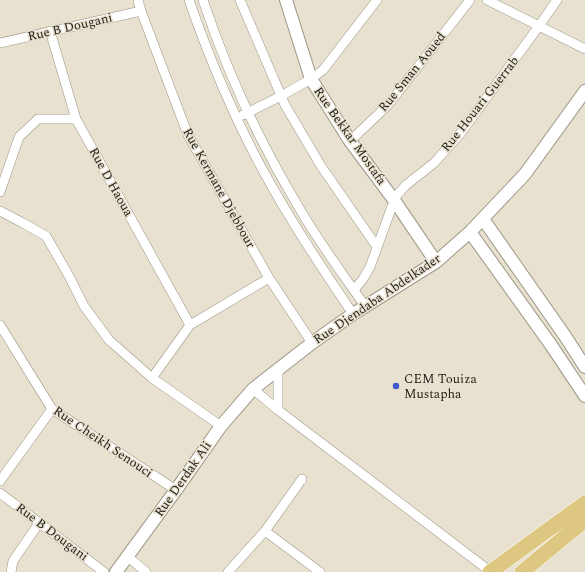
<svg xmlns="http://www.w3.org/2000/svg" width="585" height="572" font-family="Spectral,serif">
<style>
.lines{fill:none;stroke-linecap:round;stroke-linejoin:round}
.minor-casing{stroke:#9c9685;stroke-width:10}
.tertiary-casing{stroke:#9c9685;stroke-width:14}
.primary-casing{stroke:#fff;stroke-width:16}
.minor{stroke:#fff;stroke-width:9}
.tertiary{stroke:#fff;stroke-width:12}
.primary{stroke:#ddc781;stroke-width:15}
.poi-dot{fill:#3f57ca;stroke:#e8e1d0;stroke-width:1.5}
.labels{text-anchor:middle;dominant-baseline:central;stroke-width:3;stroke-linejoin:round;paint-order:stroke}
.street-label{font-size:13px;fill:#25221c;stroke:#e8e1d0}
.poi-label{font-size:13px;fill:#25221c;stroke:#e8e1d0;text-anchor:start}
</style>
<rect width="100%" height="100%" fill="#e8e1d0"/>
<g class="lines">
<g class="minor-casing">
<path id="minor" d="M 138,0 L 141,11 L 188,135 L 269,278 L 312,343
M 189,0 C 211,63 237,125 270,183 C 295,228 324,271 353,314
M 203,0 C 227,72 259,141 298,206 C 318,241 342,273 365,306
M 240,0 L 285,105 L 321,166 L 377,247
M 487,0 L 585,49
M 50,31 L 76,119 L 190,325
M 0,43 L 141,11
M 243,115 L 281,96 L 311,79 L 323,70 L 377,0
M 350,141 L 388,105 L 470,0
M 0,192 L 19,137 L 38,119 L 76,119
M 0,211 L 23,223 L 46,236 L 69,276 L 84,306 L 109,340 L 152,378 L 221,426
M 354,290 L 363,279 L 370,267 L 391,209 L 397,195 L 406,185 L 434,163 L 460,134 L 539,26 L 557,0
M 0,325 L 52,409 L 176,490
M 152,378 L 190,325 L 269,278
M 253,389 L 278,410 L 491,572
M 278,410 L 278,369
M 302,480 L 302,479 L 265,531 L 320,572
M 0,481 L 52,409
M 0,493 L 104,572
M 127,556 L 146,572
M 11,572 L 13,561 L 39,523
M 228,572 L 265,531"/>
</g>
<g class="tertiary-casing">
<path id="tertiary" d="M 286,0 L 311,79 L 350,141 L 394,200 L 436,262
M 483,219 L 565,336 L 585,367
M 470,232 L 551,345 L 585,396
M 116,572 L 176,490 L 221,426 L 253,389 L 312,343 L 353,314 L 436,262 L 470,232 L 525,174 L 585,91"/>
</g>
<g class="primary-casing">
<path id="primary" d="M 490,572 L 585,503
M 522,572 L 585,520"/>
</g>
<use href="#minor" class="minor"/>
<use href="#tertiary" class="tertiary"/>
<use href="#primary" class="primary"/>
</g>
<circle class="poi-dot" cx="396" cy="386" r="4"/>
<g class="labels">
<g class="street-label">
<text transform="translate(70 27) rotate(-13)">Rue B Dougani</text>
<text transform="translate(412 72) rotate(-51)">Rue Sman Aoued</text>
<text transform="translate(480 104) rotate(-52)">Rue Houari Guerrab</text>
<text transform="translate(350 136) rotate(55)">Rue Bekkar Mostafa</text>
<text transform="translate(111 182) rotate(61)">Rue D Haoua</text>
<text transform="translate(219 188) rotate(61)">Rue Kermane Djebbour</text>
<text transform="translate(377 299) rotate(-34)">Rue Djendaba Abdelkader</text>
<text transform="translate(103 442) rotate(34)">Rue Cheikh Senouci</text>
<text transform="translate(183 479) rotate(-55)">Rue Derdak Ali</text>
<text transform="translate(52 532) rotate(37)">Rue B Dougani</text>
</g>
<g class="poi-label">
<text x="404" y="379">CEM Touiza<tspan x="404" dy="15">Mustapha</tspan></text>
</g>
</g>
</svg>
